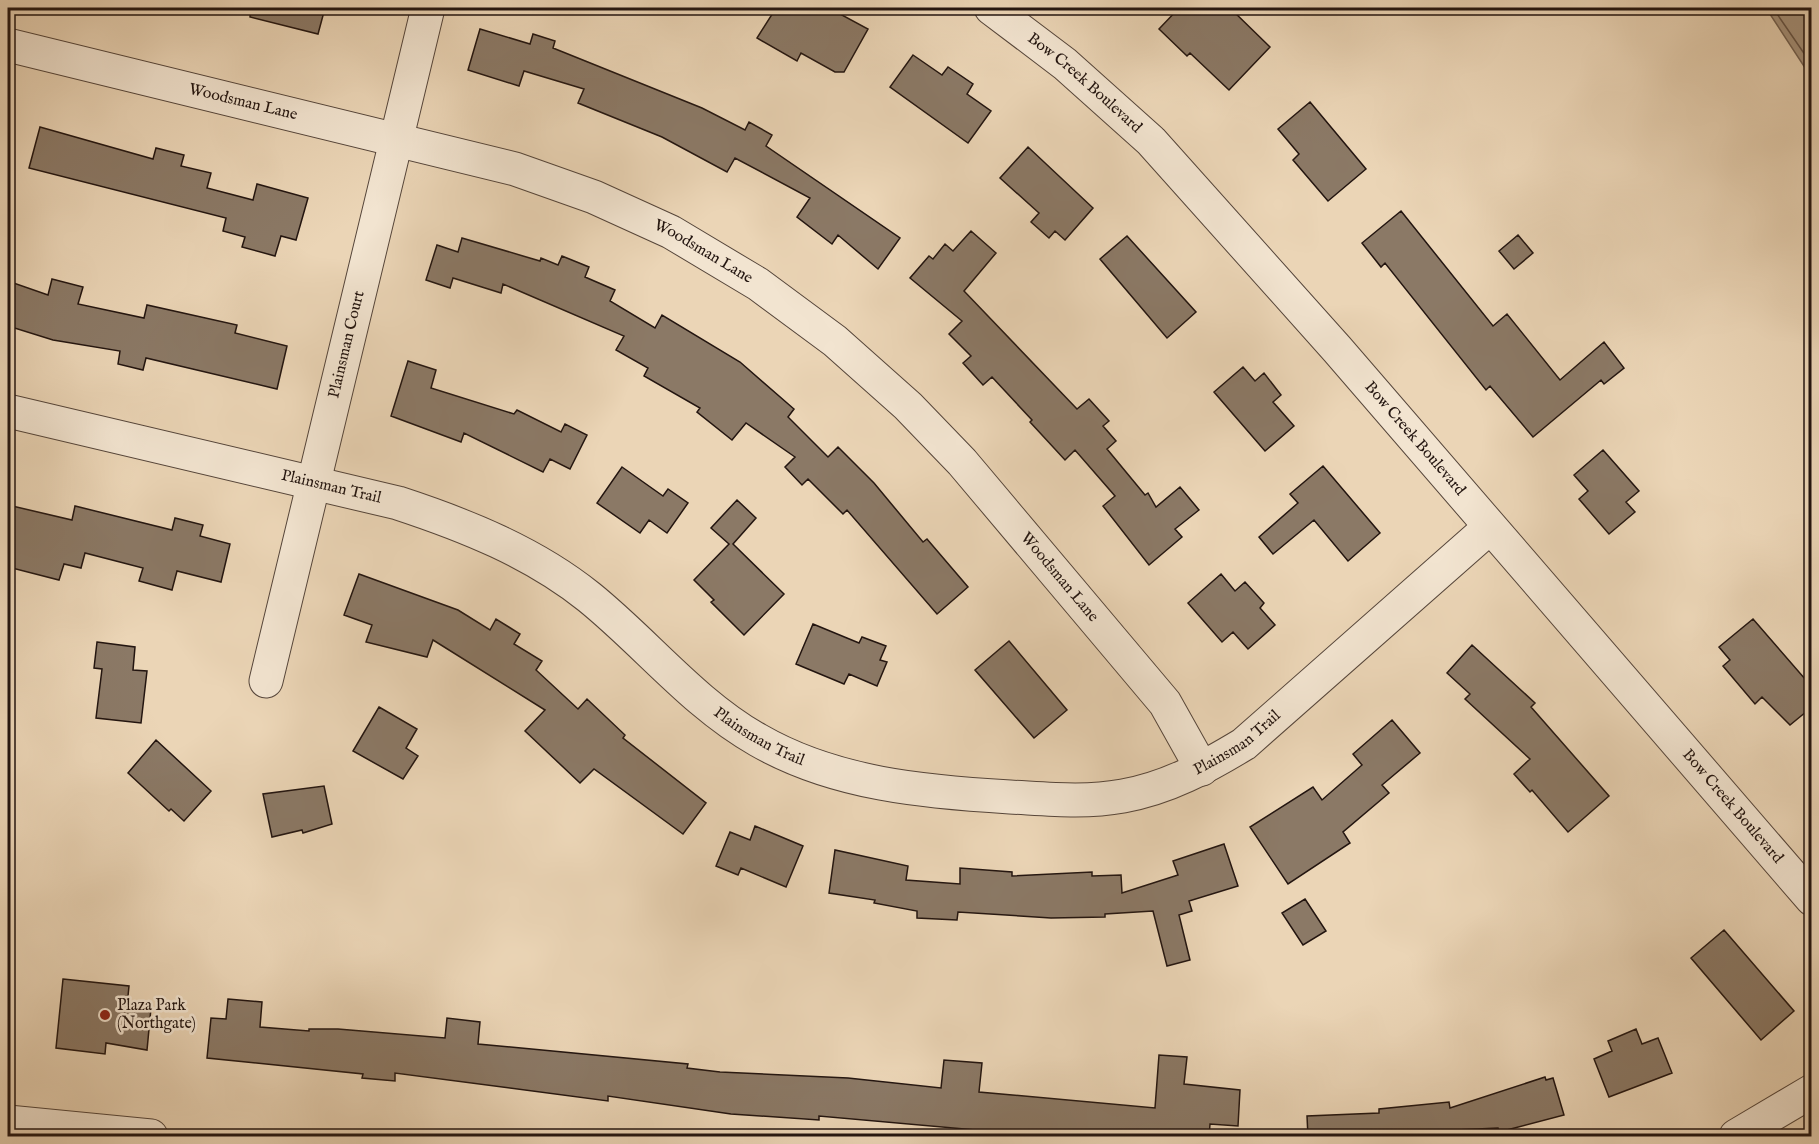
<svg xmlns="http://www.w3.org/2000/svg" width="1819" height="1144" font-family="'IM FELL English',serif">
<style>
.water{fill:#a7947e;stroke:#726152;stroke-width:1.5}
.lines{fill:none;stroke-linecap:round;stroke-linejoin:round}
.shore{stroke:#655447;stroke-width:1.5}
.building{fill:#8b7966;stroke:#231510;stroke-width:1.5}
.minor-casing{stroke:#55453a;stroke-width:35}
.tertiary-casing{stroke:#55453a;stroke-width:35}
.minor{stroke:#f2e4d0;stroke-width:33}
.tertiary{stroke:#f2e4d0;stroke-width:33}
.poi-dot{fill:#8f2418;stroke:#f2e4d0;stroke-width:2}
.labels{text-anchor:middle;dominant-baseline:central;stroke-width:5;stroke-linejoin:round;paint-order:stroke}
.street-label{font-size:16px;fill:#231510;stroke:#f2e4d0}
.poi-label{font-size:16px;fill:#231510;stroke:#f2e4d0;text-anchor:start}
</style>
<rect width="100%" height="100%" fill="#ebd5b6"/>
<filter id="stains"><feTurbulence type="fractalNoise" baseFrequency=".00333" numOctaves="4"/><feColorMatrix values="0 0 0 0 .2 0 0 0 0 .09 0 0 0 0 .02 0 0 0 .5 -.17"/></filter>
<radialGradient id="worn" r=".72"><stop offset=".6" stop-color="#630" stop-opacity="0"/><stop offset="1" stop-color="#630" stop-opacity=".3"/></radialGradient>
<path class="water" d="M 1766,8 L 1811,8 L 1811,77 Z"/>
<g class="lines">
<path class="shore" d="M 1773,8 L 1812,65"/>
</g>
<path class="building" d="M 251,8 L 325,8 L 318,34 L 250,17 Z
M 776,8 L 829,8 L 868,29 L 844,72 L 835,72 L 801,53 L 797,61 L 757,38 Z
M 1179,8 L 1230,8 L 1270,47 L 1229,90 L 1190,53 L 1187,56 L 1159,29 Z
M 480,29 L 530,44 L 533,34 L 555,41 L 553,48 L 702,108 L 745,130 L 749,122 L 772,135 L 766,146 L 900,238 L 878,269 L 838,235 L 832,244 L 797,217 L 810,198 L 735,158 L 727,172 L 662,137 L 578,103 L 584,89 L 524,71 L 519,86 L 468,70 Z
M 913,55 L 942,75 L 948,67 L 973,84 L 967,94 L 991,111 L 968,143 L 890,87 Z
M 1310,102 L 1366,169 L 1328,201 L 1293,160 L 1299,154 L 1278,129 Z
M 40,127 L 153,159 L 156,148 L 184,155 L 181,166 L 211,173 L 207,188 L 253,200 L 257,184 L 308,198 L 296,240 L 281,236 L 275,256 L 242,247 L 245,237 L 223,231 L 226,218 L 29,168 Z
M 1028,147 L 1093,208 L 1065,240 L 1055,231 L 1049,238 L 1031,222 L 1039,213 L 1000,178 Z
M 1401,211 L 1493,326 L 1507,314 L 1560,380 L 1604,342 L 1624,368 L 1604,384 L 1601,380 L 1533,437 L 1490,386 L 1486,390 L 1385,263 L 1381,267 L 1362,243 Z
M 971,231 L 996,253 L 964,291 L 1077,409 L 1089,399 L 1109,421 L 1103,426 L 1116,441 L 1107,449 L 1145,495 L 1148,493 L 1156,507 L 1180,487 L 1199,510 L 1175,529 L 1182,537 L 1149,565 L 1103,506 L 1115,496 L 1075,450 L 1065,460 L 1030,422 L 1032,420 L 992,377 L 983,385 L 963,363 L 971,356 L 949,334 L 962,321 L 910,278 L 929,256 L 933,259 L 945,244 L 953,251 Z
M 1518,235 L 1533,253 L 1514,269 L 1499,251 Z
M 1127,236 L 1196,312 L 1167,338 L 1100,259 Z
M 462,238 L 540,261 L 541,258 L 558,265 L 562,256 L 589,267 L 585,277 L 615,290 L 610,301 L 655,328 L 662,315 L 740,362 L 794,409 L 788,417 L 828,457 L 838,447 L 874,483 L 923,542 L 927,539 L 968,587 L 937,614 L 847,510 L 843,514 L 808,479 L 802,485 L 785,467 L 795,457 L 746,423 L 732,440 L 697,412 L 700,408 L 644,376 L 648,368 L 616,350 L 624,336 L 503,284 L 501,293 L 453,278 L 450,288 L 426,280 L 437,245 L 458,252 Z
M 52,279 L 83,287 L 78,304 L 144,318 L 147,305 L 237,325 L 235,333 L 287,346 L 277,389 L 146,358 L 143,370 L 118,364 L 120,351 L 53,340 L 8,326 L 8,281 L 48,295 Z
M 408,361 L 436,370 L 431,388 L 514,414 L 517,410 L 561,432 L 565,424 L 587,435 L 570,469 L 550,459 L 543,472 L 464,433 L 461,442 L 391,416 Z
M 1243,367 L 1255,381 L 1264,373 L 1281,395 L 1273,402 L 1294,426 L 1265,451 L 1214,392 Z
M 1603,450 L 1639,491 L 1626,502 L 1635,512 L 1609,534 L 1579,499 L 1588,491 L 1574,475 Z
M 1323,466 L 1380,533 L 1348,561 L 1314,520 L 1273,554 L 1259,537 L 1298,503 L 1290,494 Z
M 622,467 L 663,496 L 668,489 L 688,503 L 667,533 L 649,520 L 640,533 L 597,503 Z
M 737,500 L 756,518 L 733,544 L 784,594 L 744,635 L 711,602 L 714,600 L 694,580 L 729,544 L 711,528 Z
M 8,505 L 72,520 L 75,506 L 172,530 L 175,518 L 203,525 L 200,536 L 230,544 L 221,582 L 177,571 L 172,590 L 139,581 L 143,568 L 85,553 L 81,568 L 64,564 L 59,580 L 8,567 Z
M 359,574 L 458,610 L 490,630 L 496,619 L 520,634 L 514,644 L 542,661 L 536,670 L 578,709 L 587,699 L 625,735 L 623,738 L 706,803 L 683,834 L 594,769 L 580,783 L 525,731 L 545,710 L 433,640 L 427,657 L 366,642 L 372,625 L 344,615 Z
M 1221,574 L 1235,591 L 1245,582 L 1264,603 L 1260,608 L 1275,625 L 1248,649 L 1233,632 L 1222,642 L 1188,603 Z
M 1753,619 L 1812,687 L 1812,707 L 1790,725 L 1762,697 L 1755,704 L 1723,666 L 1730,660 L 1719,647 Z
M 813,624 L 859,643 L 862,637 L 886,646 L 880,660 L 887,662 L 877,686 L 849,674 L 844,684 L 796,664 Z
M 1009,641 L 1067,710 L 1034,738 L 975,670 Z
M 97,642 L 135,647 L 133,670 L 147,671 L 141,723 L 96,718 L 102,669 L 94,668 Z
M 1472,645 L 1535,703 L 1531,707 L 1609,796 L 1568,832 L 1532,790 L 1530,792 L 1514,774 L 1530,759 L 1465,699 L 1470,694 L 1447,673 Z
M 379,707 L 417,729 L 406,748 L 418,756 L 403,779 L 353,751 Z
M 1392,720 L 1420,753 L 1382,785 L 1389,793 L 1343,832 L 1350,843 L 1288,884 L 1250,827 L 1313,787 L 1322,800 L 1362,765 L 1353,754 Z
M 156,740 L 211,791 L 184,821 L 171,809 L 169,811 L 128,773 Z
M 324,786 L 332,824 L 303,833 L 302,830 L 272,837 L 263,794 Z
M 755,826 L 803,846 L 786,887 L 741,868 L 738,875 L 716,866 L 730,832 L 750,840 Z
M 1224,844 L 1238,886 L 1189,901 L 1192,911 L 1179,915 L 1190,960 L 1167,966 L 1153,911 L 1105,914 L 1105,917 L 1051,918 L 958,912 L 957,920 L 917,918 L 917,911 L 874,903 L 875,900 L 829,893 L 835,850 L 908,866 L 906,880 L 960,884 L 960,868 L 1012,872 L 1012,876 L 1092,872 L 1092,876 L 1121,875 L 1122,893 L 1178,875 L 1173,861 Z
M 1305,899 L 1326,931 L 1303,945 L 1282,913 Z
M 1724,930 L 1794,1011 L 1761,1040 L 1691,958 Z
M 63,979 L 129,986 L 127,1006 L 151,1008 L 147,1050 L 106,1043 L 105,1054 L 56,1048 Z
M 228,999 L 262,1002 L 260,1027 L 309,1031 L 309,1029 L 338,1029 L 445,1038 L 447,1018 L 480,1022 L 478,1044 L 688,1064 L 687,1068 L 720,1072 L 848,1078 L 941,1088 L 944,1060 L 982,1063 L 979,1092 L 1155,1108 L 1159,1055 L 1187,1057 L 1184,1084 L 1240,1090 L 1238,1126 L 1210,1124 L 1209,1137 L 1055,1137 L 819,1116 L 819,1120 L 731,1114 L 608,1096 L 608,1101 L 395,1073 L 395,1081 L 362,1078 L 363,1074 L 207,1058 L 211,1018 L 226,1019 Z
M 1636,1029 L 1642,1044 L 1658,1038 L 1672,1073 L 1609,1097 L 1594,1059 L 1612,1051 L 1608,1041 Z
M 1545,1077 L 1546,1080 L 1553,1078 L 1564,1115 L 1499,1132 L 1498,1128 L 1435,1131 L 1436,1137 L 1308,1137 L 1307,1116 L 1379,1113 L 1379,1109 L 1449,1102 L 1450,1108 Z"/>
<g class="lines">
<g class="minor-casing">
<g id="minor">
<path id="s1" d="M 8,45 L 515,169 L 594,197 L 671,232 L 758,284 L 835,341 L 908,406 L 962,462 L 1165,703 L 1202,769"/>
<path id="s2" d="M 8,411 L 398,503 C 465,525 533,552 589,597 C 646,643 694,704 758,740 C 834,784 925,792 1010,797 C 1048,799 1085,803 1123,796 C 1168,788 1206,767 1244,744 L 1489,528"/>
<path id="s3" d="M 266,681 L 428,8"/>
<path d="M 8,1122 L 151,1136"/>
<path d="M 1736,1136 L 1812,1091"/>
</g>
</g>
<g class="tertiary-casing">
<g id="tertiary">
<path id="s4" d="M 991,8 L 1065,64 L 1151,141 L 1337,349 L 1812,899"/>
</g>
</g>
<use href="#minor" class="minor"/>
<use href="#tertiary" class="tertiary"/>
</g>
<circle class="poi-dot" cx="105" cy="1015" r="6"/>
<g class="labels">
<g class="street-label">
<text stroke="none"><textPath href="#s4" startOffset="120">Bow Creek Boulevard</textPath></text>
<text stroke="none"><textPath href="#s1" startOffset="242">Woodsman Lane</textPath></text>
<text stroke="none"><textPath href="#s1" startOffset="728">Woodsman Lane</textPath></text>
<text stroke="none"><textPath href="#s3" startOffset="346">Plainsman Court</textPath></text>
<text stroke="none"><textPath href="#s4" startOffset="606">Bow Creek Boulevard</textPath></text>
<text stroke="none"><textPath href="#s2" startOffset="332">Plainsman Trail</textPath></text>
<text stroke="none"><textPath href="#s1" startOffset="1214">Woodsman Lane</textPath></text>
<text stroke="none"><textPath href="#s2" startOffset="836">Plainsman Trail</textPath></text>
<text stroke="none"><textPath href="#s2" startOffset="1338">Plainsman Trail</textPath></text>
<text stroke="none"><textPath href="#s4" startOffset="1092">Bow Creek Boulevard</textPath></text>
</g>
<g class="poi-label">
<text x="117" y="1006">Plaza Park<tspan x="117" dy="18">(Northgate)</tspan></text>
</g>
</g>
<rect width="1819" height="1144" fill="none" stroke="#ebd5b6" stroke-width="30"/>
<rect x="9" y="9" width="1801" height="1126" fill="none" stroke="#231510" stroke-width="3"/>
<rect x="15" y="15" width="1789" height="1114" fill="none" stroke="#231510" stroke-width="1.5"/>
<rect width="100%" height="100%" filter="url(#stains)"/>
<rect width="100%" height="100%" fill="url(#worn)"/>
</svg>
